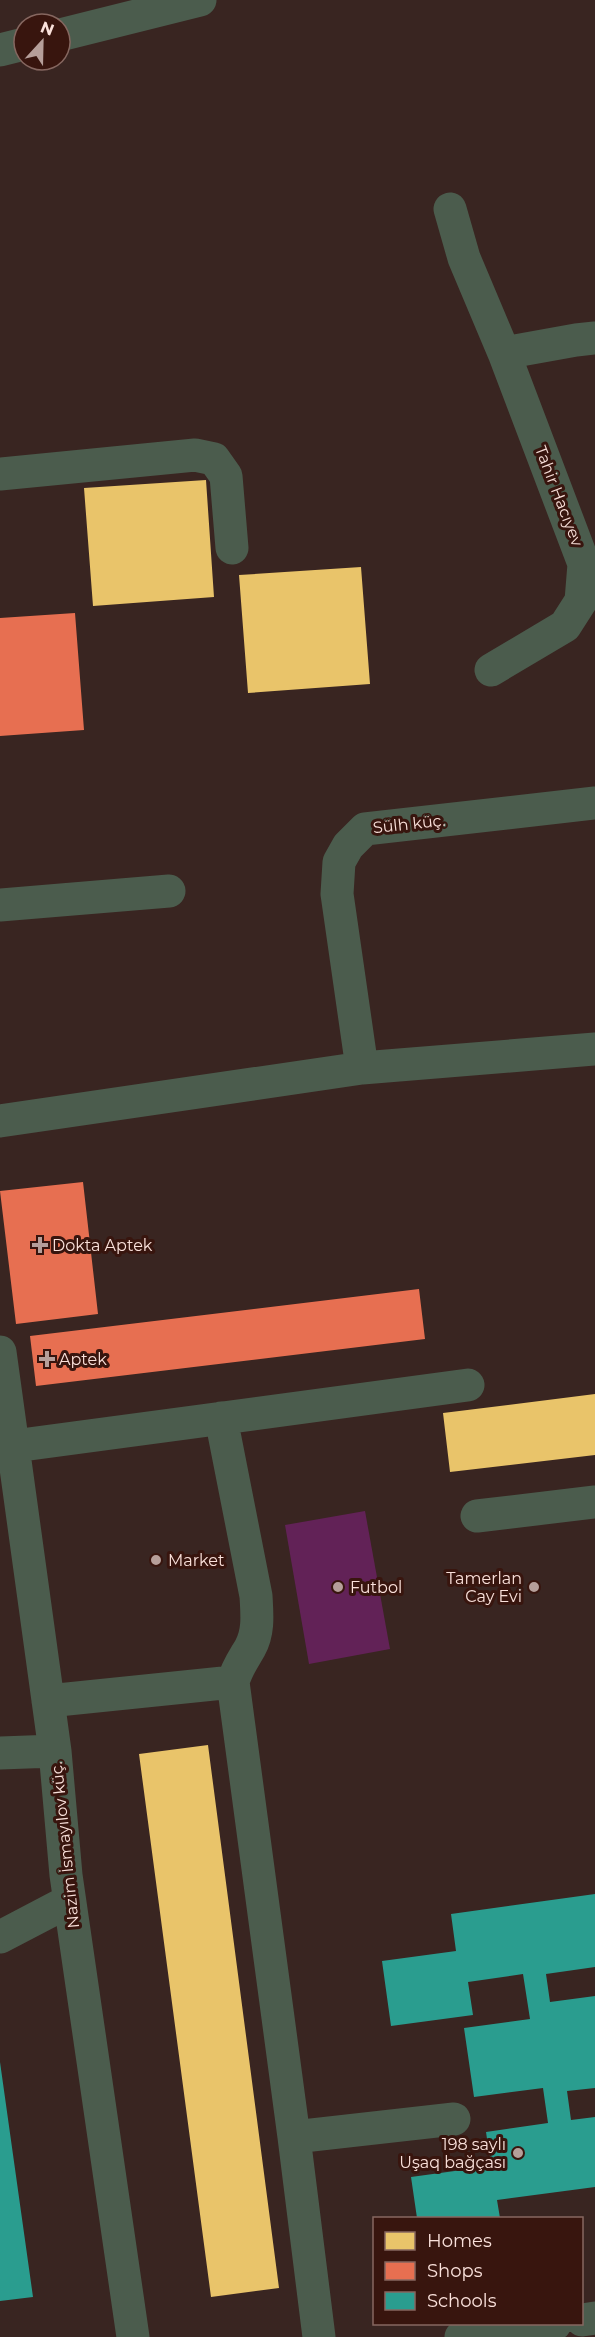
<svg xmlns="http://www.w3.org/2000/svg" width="595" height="2337" font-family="Montserrat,sans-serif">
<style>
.green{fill:#622257}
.homes{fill:#e9c46a}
.shops{fill:#e76f51}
.schools{fill:#2a9d8f}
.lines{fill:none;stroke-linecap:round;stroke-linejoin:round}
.minor{stroke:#4b5c4d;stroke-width:33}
.poi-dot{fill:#b69f9a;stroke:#38150e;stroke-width:2}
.labels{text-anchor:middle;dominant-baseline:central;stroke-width:6;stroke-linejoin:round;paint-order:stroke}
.street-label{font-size:16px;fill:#fae1db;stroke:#38150e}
.poi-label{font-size:16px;fill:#fae1db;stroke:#38150e;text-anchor:start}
</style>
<rect width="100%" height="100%" fill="#392521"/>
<path class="green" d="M 365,1511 L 390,1649 L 309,1664 L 285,1525 Z"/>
<path class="homes" d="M 206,480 L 214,597 L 93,606 L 84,488 Z
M 361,567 L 370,684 L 248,693 L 239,575 Z
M 595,1394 L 595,1455 L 450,1472 L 443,1413 Z
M 208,1745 L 279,2288 L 211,2297 L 139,1754 Z"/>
<path class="shops" d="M 75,613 L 84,730 L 0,736 L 0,618 Z
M 83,1182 L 98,1314 L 16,1324 L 0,1191 Z
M 419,1289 L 425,1339 L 36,1386 L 30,1336 Z"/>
<path class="schools" d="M 595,1894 L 595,1967 L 546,1974 L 550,2002 L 595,1996 L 595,2088 L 567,2091 L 571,2120 L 595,2117 L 595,2187 L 497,2200 L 500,2218 L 417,2218 L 411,2177 L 491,2166 L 486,2132 L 548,2123 L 543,2088 L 474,2097 L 464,2028 L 530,2019 L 523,1974 L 468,1982 L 473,2015 L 391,2026 L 382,1961 L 456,1951 L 451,1914 Z
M 0,2062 L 33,2297 L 0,2301 Z"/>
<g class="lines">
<path class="minor" d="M 60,35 L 200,0
M 0,50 L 24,44
M 450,209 L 464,258 L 504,353 L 584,564 L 581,601 L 565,626 L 491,670
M 504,353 L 576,340 L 595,338
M 0,474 L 195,455 L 214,459 L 226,476 L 232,548
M 0,905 L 169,891
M 362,1068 L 337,894 L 339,862 L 348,846 L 365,829 L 595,803
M 0,1121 L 362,1068 L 595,1049
M 0,1352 L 55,1751 L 66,1875 L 133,2337
M 221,1418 L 256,1596 C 257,1614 259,1632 250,1648 C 243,1660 237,1668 233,1682 L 294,2137 L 319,2337
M 0,1448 L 468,1385
M 477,1516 L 595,1502
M 48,1701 L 233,1682
M 0,1753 L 55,1751
M 0,1937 L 69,1901
M 294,2137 L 454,2119
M 582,2320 L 595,2318
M 461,2337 L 555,2324"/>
</g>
<g class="poi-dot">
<path d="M37 1236h6v6h6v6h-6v6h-6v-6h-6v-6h6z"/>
<path d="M44 1350h6v6h6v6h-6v6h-6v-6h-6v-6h6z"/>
<circle cx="156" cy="1560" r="6"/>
<circle cx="338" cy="1587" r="6"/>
<circle cx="534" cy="1587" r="6"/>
<circle cx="518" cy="2153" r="6"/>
</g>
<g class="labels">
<g class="street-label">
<text transform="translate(559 496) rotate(69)">Tahir Hacıyev</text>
<text transform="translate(409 824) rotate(-6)">Sülh küç.</text>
<text transform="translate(65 1845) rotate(-96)">Nazim İsmayılov küç.</text>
</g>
<g class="poi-label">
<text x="52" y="1245">Dokta Aptek</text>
<text x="59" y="1359">Aptek</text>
<text x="168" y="1560">Market</text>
<text x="522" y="1578" text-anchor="end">Tamerlan<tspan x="522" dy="18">Cay Evi</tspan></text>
<text x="350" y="1587">Futbol</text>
<text x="506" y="2144" text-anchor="end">198 saylı<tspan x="506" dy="18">Uşaq bağçası</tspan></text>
</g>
</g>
<rect x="373" y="2217" width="210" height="108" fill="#38150e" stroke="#866760" stroke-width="1.5"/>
<rect x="385" y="2232" width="30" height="18" fill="#e9c46a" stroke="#866760" stroke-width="1.5"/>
<text x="427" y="2247" font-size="18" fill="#fae1db">Homes</text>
<rect x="385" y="2262" width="30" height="18" fill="#e76f51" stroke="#866760" stroke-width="1.5"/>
<text x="427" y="2277" font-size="18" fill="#fae1db">Shops</text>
<rect x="385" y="2292" width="30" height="18" fill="#2a9d8f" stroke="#866760" stroke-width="1.5"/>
<text x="427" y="2307" font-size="18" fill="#fae1db">Schools</text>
<g transform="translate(42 42) rotate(22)"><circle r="28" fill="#38150e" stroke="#866760" stroke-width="1.5"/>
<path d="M0-4.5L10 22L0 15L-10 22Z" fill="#b69f9a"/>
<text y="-9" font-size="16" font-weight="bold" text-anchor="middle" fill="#fae1db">N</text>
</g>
</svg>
